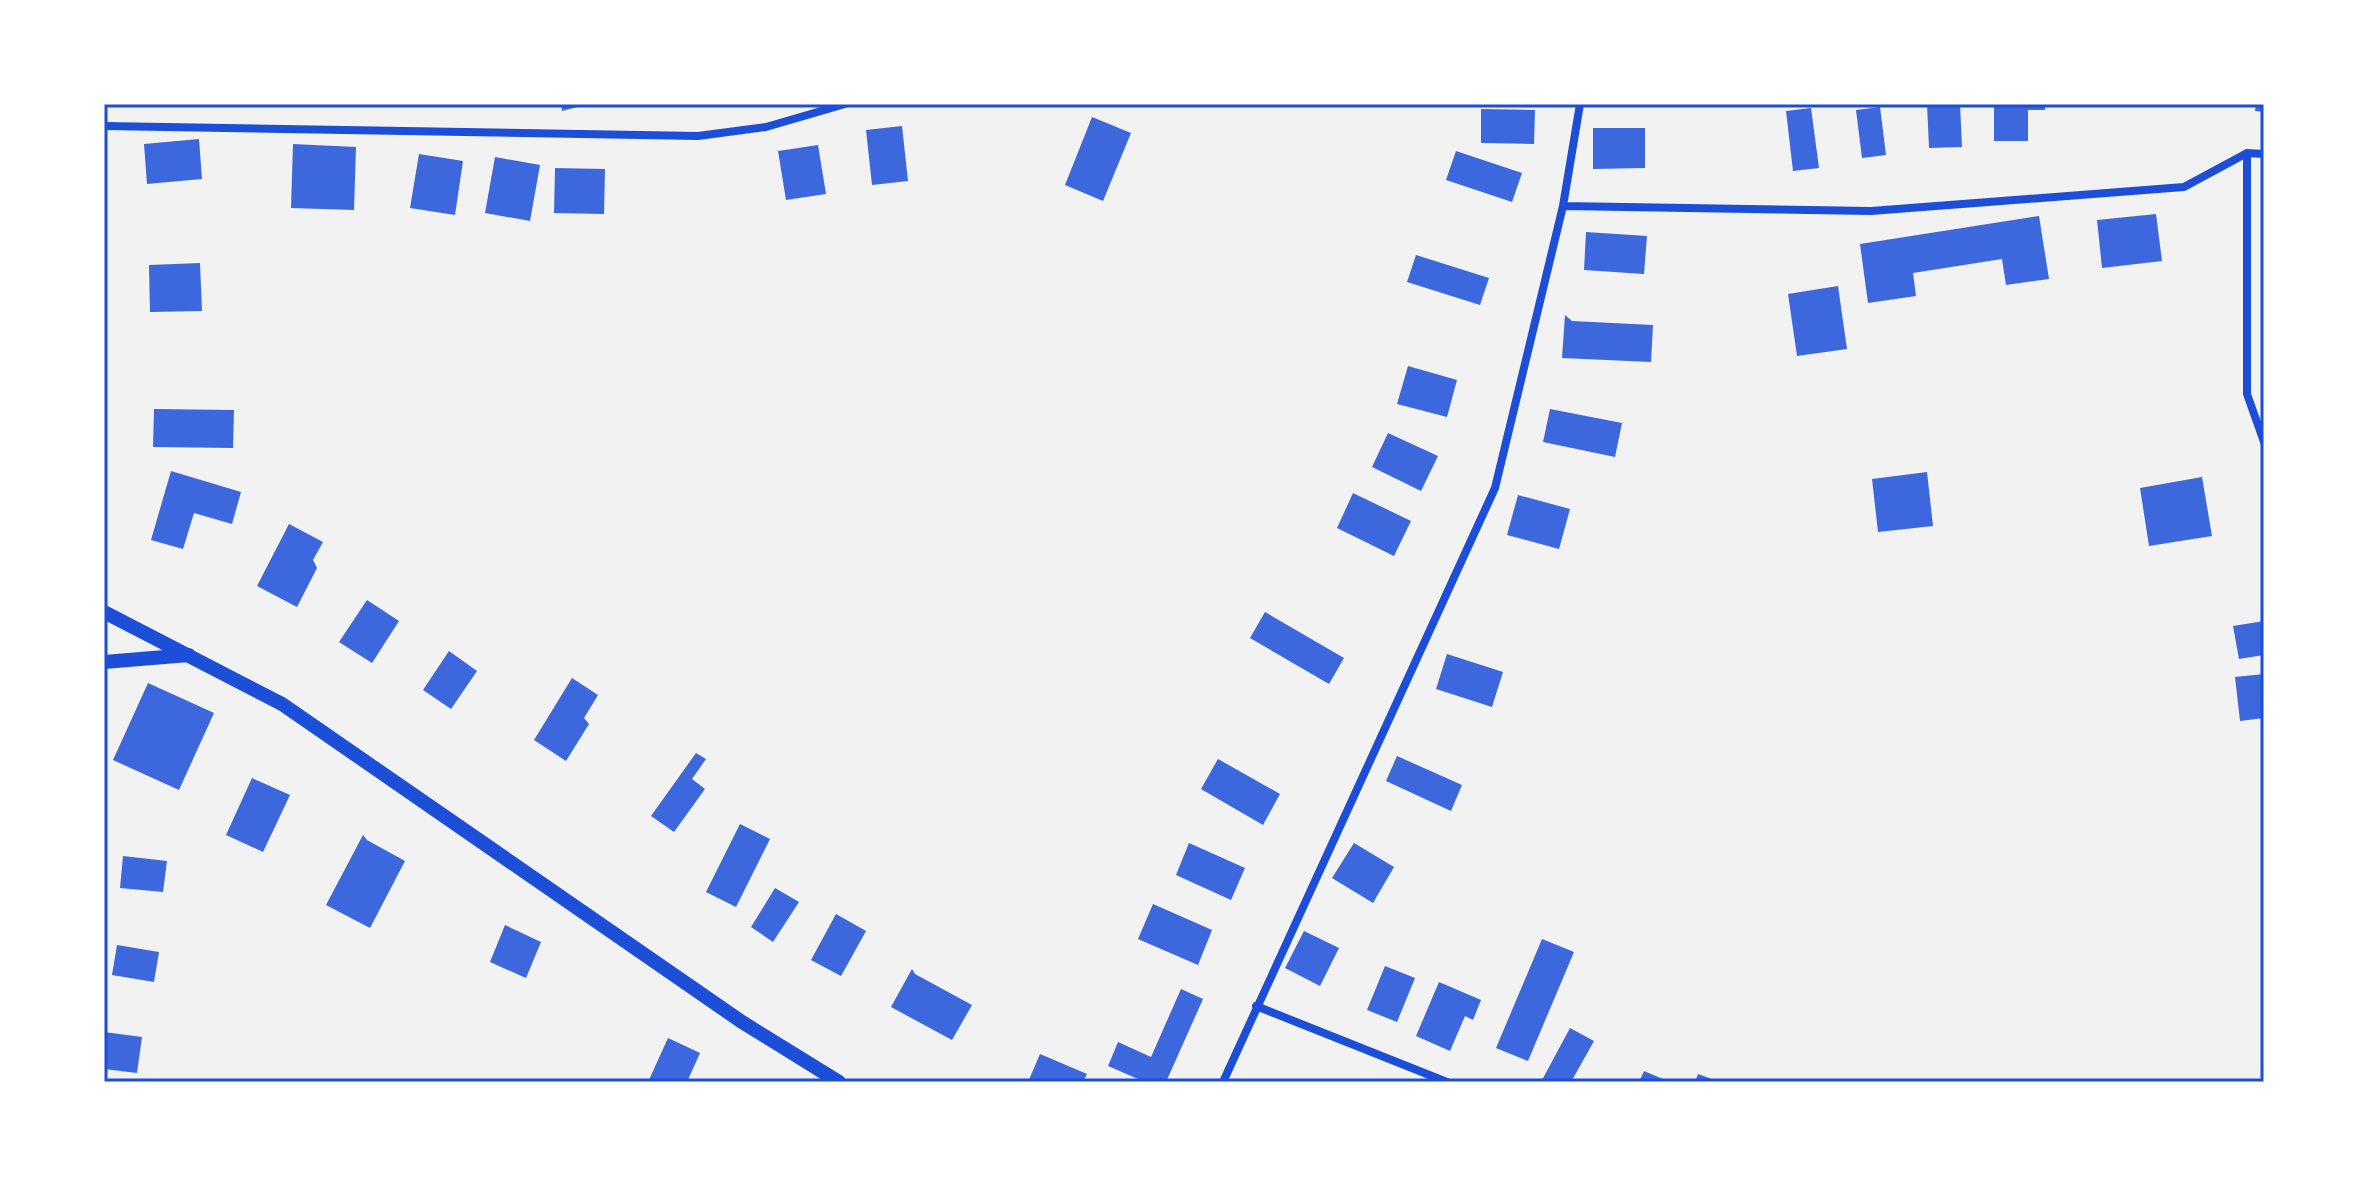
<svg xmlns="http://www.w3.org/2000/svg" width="2368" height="1186" font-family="Literata,serif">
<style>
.building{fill:#3d67dc}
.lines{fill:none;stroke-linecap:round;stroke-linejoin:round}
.minor{stroke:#1d4ed8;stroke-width:8}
.tertiary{stroke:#1d4ed8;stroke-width:14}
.neatline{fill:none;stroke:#1d4ed8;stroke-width:3}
</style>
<rect width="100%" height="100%" fill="#f2f2f2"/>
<path class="building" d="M 561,104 L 585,104 L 585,105 L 562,111 Z
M 1927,104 L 1960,104 L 1962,147 L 1929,148 Z
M 1994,104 L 2045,104 L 2045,110 L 2028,110 L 2028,141 L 1994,141 Z
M 2256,104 L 2264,104 L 2264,112 L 2255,111 Z
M 1880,107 L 1886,155 L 1862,158 L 1856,110 Z
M 1811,108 L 1819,168 L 1793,171 L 1786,111 Z
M 1481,109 L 1535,110 L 1534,144 L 1481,143 Z
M 1092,117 L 1131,133 L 1103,201 L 1065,185 Z
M 902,126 L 908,181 L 872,185 L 866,130 Z
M 1593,128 L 1645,128 L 1645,168 L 1593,169 Z
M 199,139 L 202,179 L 147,184 L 144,144 Z
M 293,144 L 356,147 L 354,210 L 291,208 Z
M 818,145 L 826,194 L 786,200 L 778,151 Z
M 1456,151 L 1522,173 L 1512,202 L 1446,180 Z
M 419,154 L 463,161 L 455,215 L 410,208 Z
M 495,157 L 540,165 L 530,221 L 485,213 Z
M 555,168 L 605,169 L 604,214 L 554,213 Z
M 2156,214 L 2162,261 L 2102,268 L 2097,220 Z
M 2039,216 L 2049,279 L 2006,285 L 2002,259 L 1913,273 L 1916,296 L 1868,303 L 1860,244 Z
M 1586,232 L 1647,236 L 1644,274 L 1584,270 Z
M 1416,255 L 1489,278 L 1480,305 L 1407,282 Z
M 200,263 L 202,311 L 150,312 L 149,265 Z
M 1838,286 L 1847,349 L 1797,356 L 1788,294 Z
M 1565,315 L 1572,321 L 1653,325 L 1651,362 L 1562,358 Z
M 1408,366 L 1457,380 L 1447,417 L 1397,404 Z
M 154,409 L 234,410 L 233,448 L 153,447 Z
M 1550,409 L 1622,423 L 1615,457 L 1543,442 Z
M 1388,433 L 1438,456 L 1421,491 L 1372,467 Z
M 171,471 L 241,492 L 232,524 L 194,513 L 183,549 L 151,540 Z
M 1927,472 L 1933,526 L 1878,532 L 1872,479 Z
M 2202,477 L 2212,536 L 2149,546 L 2140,488 Z
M 1353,493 L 1411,521 L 1394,556 L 1337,528 Z
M 1518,495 L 1570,509 L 1559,549 L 1507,535 Z
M 289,524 L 323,542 L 313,560 L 317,568 L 297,607 L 257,586 Z
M 367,600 L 399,621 L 372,663 L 339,642 Z
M 1265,612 L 1344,658 L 1329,684 L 1250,638 Z
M 2264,621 L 2264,655 L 2239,659 L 2233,626 Z
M 449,651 L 477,671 L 451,709 L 423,690 Z
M 1447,654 L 1503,672 L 1492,707 L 1436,689 Z
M 2264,674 L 2264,718 L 2240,721 L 2235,677 Z
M 572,678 L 598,695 L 584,718 L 589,724 L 566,761 L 534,740 Z
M 148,683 L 214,713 L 179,790 L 113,760 Z
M 696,753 L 706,759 L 692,779 L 705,789 L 674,832 L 651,816 Z
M 1397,756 L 1462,785 L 1451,811 L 1386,781 Z
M 1218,759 L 1280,794 L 1263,825 L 1201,789 Z
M 252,778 L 290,795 L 263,852 L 226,835 Z
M 740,824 L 770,839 L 736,907 L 706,892 Z
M 363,835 L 367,840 L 405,861 L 370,928 L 326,905 Z
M 1189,843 L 1245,868 L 1231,900 L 1176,875 Z
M 1354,843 L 1394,867 L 1373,903 L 1332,878 Z
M 123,856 L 167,861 L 163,892 L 120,888 Z
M 775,888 L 799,902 L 773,942 L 751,927 Z
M 1153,904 L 1212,930 L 1198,965 L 1138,939 Z
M 836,914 L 866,931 L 841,976 L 811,960 Z
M 505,925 L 541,942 L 526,978 L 490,962 Z
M 1304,931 L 1339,948 L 1320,986 L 1285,968 Z
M 1542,939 L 1574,952 L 1528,1061 L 1496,1048 Z
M 117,945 L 159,952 L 154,982 L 112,975 Z
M 1385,966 L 1415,978 L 1397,1022 L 1367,1010 Z
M 912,969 L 915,974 L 972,1005 L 952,1040 L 891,1007 Z
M 1439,982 L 1481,1000 L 1473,1020 L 1465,1016 L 1450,1051 L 1416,1036 Z
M 1181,989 L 1203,999 L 1166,1082 L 1145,1082 L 1108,1066 L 1118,1042 L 1151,1057 Z
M 1570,1028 L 1594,1041 L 1571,1082 L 1541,1082 Z
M 104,1032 L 142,1037 L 137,1073 L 104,1069 Z
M 668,1038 L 700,1053 L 687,1082 L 648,1082 Z
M 1040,1054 L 1087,1074 L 1083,1082 L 1028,1082 Z
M 1644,1071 L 1670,1082 L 1639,1082 Z
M 1698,1074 L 1720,1082 L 1695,1082 Z"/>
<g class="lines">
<path class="minor" d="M 104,126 L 698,136 L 766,127 L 845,104
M 2247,153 L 2247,394 L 2264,442
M 1563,206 L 1871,211 L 2184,187 L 2247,153 L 2264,154
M 1256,1006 L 1447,1082
M 1223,1082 L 1495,488 L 1563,206 L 1580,104"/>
<path class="tertiary" d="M 104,612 L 282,704 L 742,1022 L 839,1082
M 104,662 L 189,655"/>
</g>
<rect width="2368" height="1186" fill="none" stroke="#ffffff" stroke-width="212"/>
<rect x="106" y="106" width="2156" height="974" class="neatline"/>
</svg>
